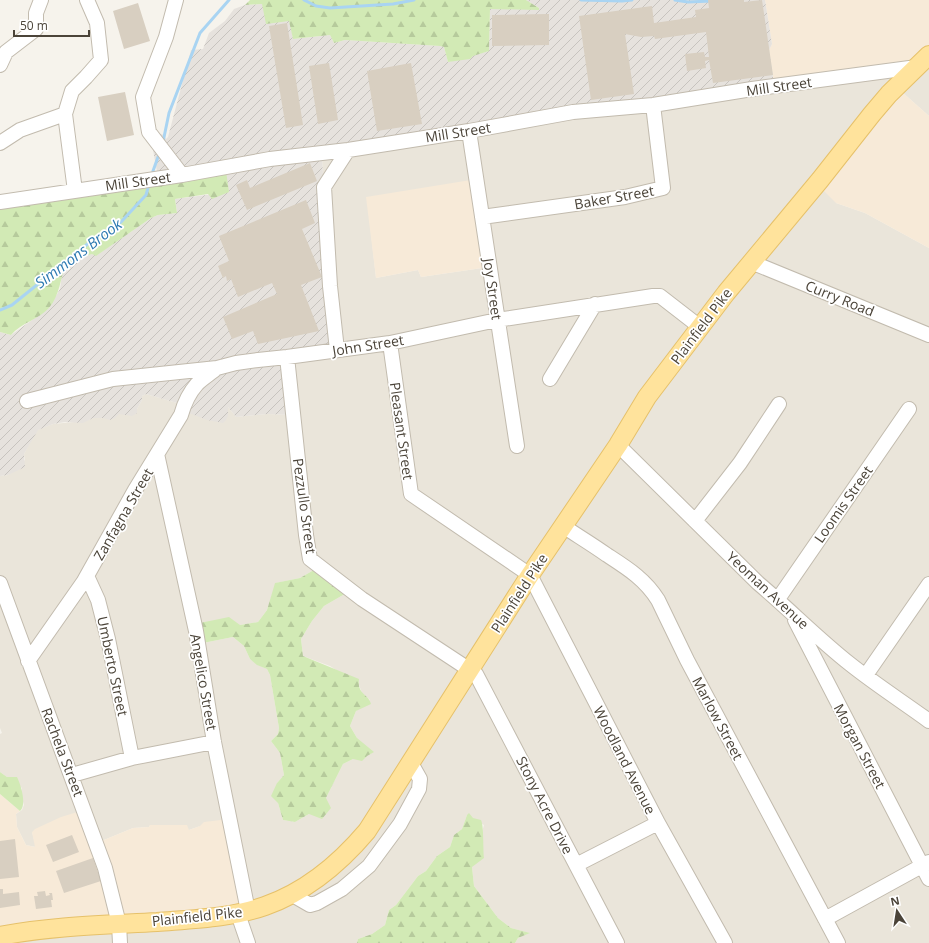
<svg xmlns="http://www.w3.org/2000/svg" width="929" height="943" font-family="'Open Sans',sans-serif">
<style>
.residential{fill:#eae5da;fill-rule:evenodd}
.commercial{fill:#f7ead8}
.industrial{fill:url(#industrial-furrows)}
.forest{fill:url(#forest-firs)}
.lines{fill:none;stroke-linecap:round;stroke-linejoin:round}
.stream{stroke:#a9d4f2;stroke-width:3}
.building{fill:#d8cfc1}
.minor-casing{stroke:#c2bbae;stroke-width:16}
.major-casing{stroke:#e6c16a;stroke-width:20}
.minor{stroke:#fff;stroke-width:14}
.major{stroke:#ffe39c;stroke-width:18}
.labels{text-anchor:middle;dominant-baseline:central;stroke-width:3.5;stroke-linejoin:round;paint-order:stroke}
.street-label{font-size:14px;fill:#4b4439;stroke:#fff}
.water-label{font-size:15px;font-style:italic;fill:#2e7ab2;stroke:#fff}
</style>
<defs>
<pattern id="industrial-furrows" width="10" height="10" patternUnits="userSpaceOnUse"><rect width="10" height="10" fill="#e6e2dd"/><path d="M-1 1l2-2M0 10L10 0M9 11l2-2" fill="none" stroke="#c7c3be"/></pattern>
<pattern id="forest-firs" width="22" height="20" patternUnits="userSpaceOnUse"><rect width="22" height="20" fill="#d2eab5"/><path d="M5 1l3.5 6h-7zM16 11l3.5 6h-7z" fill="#b6ca9c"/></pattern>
</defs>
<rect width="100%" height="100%" fill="#f6f3ec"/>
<path class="residential" d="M 929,56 L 929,116 L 902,92 L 836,203 L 865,213 L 929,248 L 929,943 L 515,943 L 518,938 L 529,933 L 511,928 L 498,918 L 474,886 L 472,867 L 484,825 L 467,815 L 462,829 L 454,835 L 450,847 L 437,856 L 426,871 L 418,876 L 396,905 L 389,910 L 385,925 L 372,934 L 358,939 L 357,943 L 0,943 L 200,826 L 189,830 L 150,825 L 149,827 L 133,828 L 99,842 L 32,832 L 36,847 L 26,845 L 17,827 L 16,814 L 22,810 L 24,805 L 21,794 L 22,788 L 0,772 L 0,734 L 2,733 L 0,728 L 0,476 L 8,475 L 25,460 L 24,454 L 37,430 L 53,424 L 85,421 L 93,418 L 103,418 L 137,409 L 142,400 L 142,396 L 146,394 L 184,405 L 228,407 L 236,417 L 267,414 L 293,415 L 288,362 L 330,287 L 322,158 ZM 367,197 L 489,267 L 421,277 L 418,270 L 376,278 ZM 319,567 L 350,591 L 324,606 L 312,621 L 301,639 L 303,656 L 330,666 L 359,685 L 362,693 L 370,700 L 356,711 L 350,726 L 357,738 L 353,759 L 343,764 L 326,798 L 309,814 L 295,822 L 283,820 L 278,803 L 277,783 L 284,775 L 280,753 L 271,741 L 278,734 L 279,728 L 270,675 L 267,669 L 258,665 L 250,659 L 244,646 L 233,637 L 198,644 L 240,625 L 258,622 L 267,610 L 276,583 L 300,578 Z"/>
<path class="commercial" d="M 765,0 L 929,0 L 929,56 L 922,63 L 774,84 L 769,50 L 772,44 Z
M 902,92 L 929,116 L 929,248 L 865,213 L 836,203 L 818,185 Z
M 477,179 L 489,267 L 421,277 L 418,270 L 376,278 L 366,197 Z
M 0,794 L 20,811 L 16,814 L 17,827 L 26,845 L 35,847 L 32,832 L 35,829 L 61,817 L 84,810 L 99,842 L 133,828 L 149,827 L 150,825 L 187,825 L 189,830 L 200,826 L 204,822 L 229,819 L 248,909 L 0,936 Z"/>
<path class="industrial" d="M 526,0 L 765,0 L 772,44 L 769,50 L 774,84 L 322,158 L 330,287 L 337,346 L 293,356 L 293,415 L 267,414 L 236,417 L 228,407 L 228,416 L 226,420 L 223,423 L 207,420 L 184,411 L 184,405 L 146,394 L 142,396 L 142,400 L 137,409 L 137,413 L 132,416 L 119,414 L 115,418 L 110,420 L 103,418 L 93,418 L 83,423 L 65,422 L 53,424 L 38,430 L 24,454 L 25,467 L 8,475 L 0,476 L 0,332 L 11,335 L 49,308 L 60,289 L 62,274 L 66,264 L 74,262 L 75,260 L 92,254 L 97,255 L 151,218 L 158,215 L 177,213 L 175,199 L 229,192 L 158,177 L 153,150 L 156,137 L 162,134 L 166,139 L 168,137 L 191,50 L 203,49 L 209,33 L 225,21 L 234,9 L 245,5 L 262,4 L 290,21 L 293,39 L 330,35 L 334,43 L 345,40 L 440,46 L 444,47 L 448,62 L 489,51 L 490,9 L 539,8 Z"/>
<path class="forest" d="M 250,0 L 526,0 L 539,8 L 539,10 L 490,9 L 489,51 L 473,56 L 470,59 L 448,62 L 444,47 L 440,46 L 345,40 L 334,43 L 330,35 L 293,39 L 289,21 L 266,24 L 262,4 L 245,5 Z
M 226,171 L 229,192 L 212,199 L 208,194 L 175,199 L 177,213 L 158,215 L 151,218 L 96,256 L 92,254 L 75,260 L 74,262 L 66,264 C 60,279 60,295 49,308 C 39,319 21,323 11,335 L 0,332 L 0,202 Z
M 319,567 L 350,591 L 324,606 L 312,621 L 301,639 L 303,656 L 359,679 C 357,695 368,693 371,704 L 356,711 L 350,726 L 357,738 L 374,752 L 367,756 L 362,761 L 353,759 L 343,764 L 326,798 L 331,808 L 322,819 L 309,814 L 295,822 L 283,820 L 278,803 L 271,796 L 277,783 L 284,775 L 280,753 L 271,741 L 278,734 L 279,728 L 270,675 L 267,669 L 257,665 L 250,659 L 244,646 L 233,637 L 198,644 L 195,624 L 229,617 L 240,625 L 258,622 L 267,610 L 275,583 L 300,578 Z
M 0,772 L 7,777 L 17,777 C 21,785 27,805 20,811 L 0,794 Z
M 469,813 L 473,818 L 481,820 C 484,826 483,849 484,858 L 472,867 L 474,886 L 498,918 L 511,928 L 530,933 L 518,938 L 515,943 L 357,943 L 358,939 L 372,934 L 385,925 L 389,910 L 396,905 L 418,876 L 426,871 L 437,856 L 450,847 L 454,835 L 462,829 L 467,815 Z"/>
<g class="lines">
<path class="stream" d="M 304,0 L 316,6 L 330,8 L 393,4 L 414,0
M 581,0 L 622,1 L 632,0
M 675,0 L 688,2 L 711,1
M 163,142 L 169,113 L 200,33 L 229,0
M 153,171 L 158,157
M 0,310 L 12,305 L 95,238 L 121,222 L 146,195 L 148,188"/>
</g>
<path class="building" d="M 708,0 L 744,0 L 744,2 L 762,0 L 773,75 L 713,83 L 709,60 L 705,61 L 706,68 L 687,71 L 685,54 L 704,52 L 705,57 L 709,57 L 706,32 L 655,39 L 654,36 L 641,37 L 625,34 L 634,94 L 591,100 L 579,16 L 652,6 L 654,23 L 696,17 L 695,10 L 709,8 Z
M 138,3 L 150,41 L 124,49 L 113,11 Z
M 549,14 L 549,45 L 492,46 L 492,15 Z
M 287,23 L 303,125 L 286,128 L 269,26 Z
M 329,63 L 338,120 L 318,124 L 309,66 Z
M 411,63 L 422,124 L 377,131 L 367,71 Z
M 125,92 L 134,135 L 107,141 L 98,97 Z
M 310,163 L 317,181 L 247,210 L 236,185 L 247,180 L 250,188 Z
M 306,200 L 315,223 L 302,229 L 322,277 L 301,285 L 319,331 L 258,344 L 253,331 L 232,339 L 223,317 L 277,294 L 272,283 L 238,297 L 231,279 L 227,281 L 226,276 L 223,278 L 218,266 L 229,261 L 219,236 Z
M 72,835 L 79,852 L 53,862 L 46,845 Z
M 15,839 L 19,877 L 0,879 L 0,841 Z
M 93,858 L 101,881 L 64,893 L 56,871 Z
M 0,889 L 3,889 L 3,894 L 19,892 L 20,905 L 0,908 Z
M 45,891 L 46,896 L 50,895 L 49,893 L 52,893 L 53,900 L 51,900 L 52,907 L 36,909 L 34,896 L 38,896 L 37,892 Z"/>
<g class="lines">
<g class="minor-casing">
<path id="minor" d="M 176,0 L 166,37 L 143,97 L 149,132 L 182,175
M 0,65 L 6,52 L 36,29 L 36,13 L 41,0
M 469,131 L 517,446
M 0,143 L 20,130 L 65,114
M 75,191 L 65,114 L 72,91 L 86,77 L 101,60 L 97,23 L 87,0
M 0,202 L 182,175 L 270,159 L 348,150 L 469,131 L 573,112 L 653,105 L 752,89 L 917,67
M 482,217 L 625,197 L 663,188 L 653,105
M 751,262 L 929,335
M 390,343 L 411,494 L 530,575 L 658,823 L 725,943
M 337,350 L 330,286 L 324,187 L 348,150
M 287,357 L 306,535 L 310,559 L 362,599 L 476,674 L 617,943
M 550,379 L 595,304
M 27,401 L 113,379 L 217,368 L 236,363 L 258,360 L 287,357 L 390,343 L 497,320 L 653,296 L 660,296 L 700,327
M 618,445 L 758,583 C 789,609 817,638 850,664 C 875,684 903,702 929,721
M 157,454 L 196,631 L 214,742 L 248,911
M 695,521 L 740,463 L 779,404
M 563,526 C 578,536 593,545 607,555 C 627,568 645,579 658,600 L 687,660 L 838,943
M 87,576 L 98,600 L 108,639 L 132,758
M 0,583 L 105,868 L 119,924 L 120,943
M 778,599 L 909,409
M 795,620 L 929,879
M 28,661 L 84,581 L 135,490 L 181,415 C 184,404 189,393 197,384 C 203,378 210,374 217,368
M 866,675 L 929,584
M 72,775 L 132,758 L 214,742
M 576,865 L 658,823
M 291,894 L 310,905 L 317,903 L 342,889 L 369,866 L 400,824 L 419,789 L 420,779 L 411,763
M 238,914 L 248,943
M 825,919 L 929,862"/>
</g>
<g class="major-casing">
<path id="major" d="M 0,936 C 52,926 105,925 157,922 C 194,919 231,918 265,906 C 305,892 340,863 367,831 L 530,575 L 618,445 L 647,397 L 726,293 L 820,180 L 872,114 L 889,94 L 929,55"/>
</g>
<use href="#minor" class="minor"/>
<use href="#major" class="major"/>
</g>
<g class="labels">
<g class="street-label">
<text transform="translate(779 86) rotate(-8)">Mill Street</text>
<text transform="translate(458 132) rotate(-9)">Mill Street</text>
<text transform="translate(138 181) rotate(-8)">Mill Street</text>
<text transform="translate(614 197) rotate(-10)">Baker Street</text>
<text transform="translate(493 289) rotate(82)">Joy Street</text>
<text transform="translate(840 298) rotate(22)">Curry Road</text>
<text transform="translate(701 326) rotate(-53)">Plainfield Pike</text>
<text transform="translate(368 345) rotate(-9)">John Street</text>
<text transform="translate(402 431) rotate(82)">Pleasant Street</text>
<text transform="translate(843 504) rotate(-55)">Loomis Street</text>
<text transform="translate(305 506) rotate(82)">Pezzullo Street</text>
<text transform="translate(123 514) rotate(-60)">Zanfagna Street</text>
<text transform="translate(768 590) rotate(43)">Yeoman Avenue</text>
<text transform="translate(519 593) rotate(-57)">Plainfield Pike</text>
<text transform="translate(113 666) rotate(78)">Umberto Street</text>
<text transform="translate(204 682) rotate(80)">Angelico Street</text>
<text transform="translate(718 718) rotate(62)">Marlow Street</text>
<text transform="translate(860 746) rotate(62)">Morgan Street</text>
<text transform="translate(63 752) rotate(69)">Rachela Street</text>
<text transform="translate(625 760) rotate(63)">Woodland Avenue</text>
<text transform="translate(545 805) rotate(63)">Stony Acre Drive</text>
<text transform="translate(197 916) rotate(-6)">Plainfield Pike</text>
</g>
<g class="water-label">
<text transform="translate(78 253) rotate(-37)">Simmons Brook</text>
</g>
</g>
<g transform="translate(897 911) rotate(348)" stroke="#ffffff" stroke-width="3" paint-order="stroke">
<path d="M0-3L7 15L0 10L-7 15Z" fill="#4b4439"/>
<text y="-6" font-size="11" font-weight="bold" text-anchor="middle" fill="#4b4439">N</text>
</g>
<path d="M14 30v6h75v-6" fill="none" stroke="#4b4439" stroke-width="2"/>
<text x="20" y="30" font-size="12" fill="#4b4439" stroke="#ffffff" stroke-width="3" paint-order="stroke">50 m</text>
</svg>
